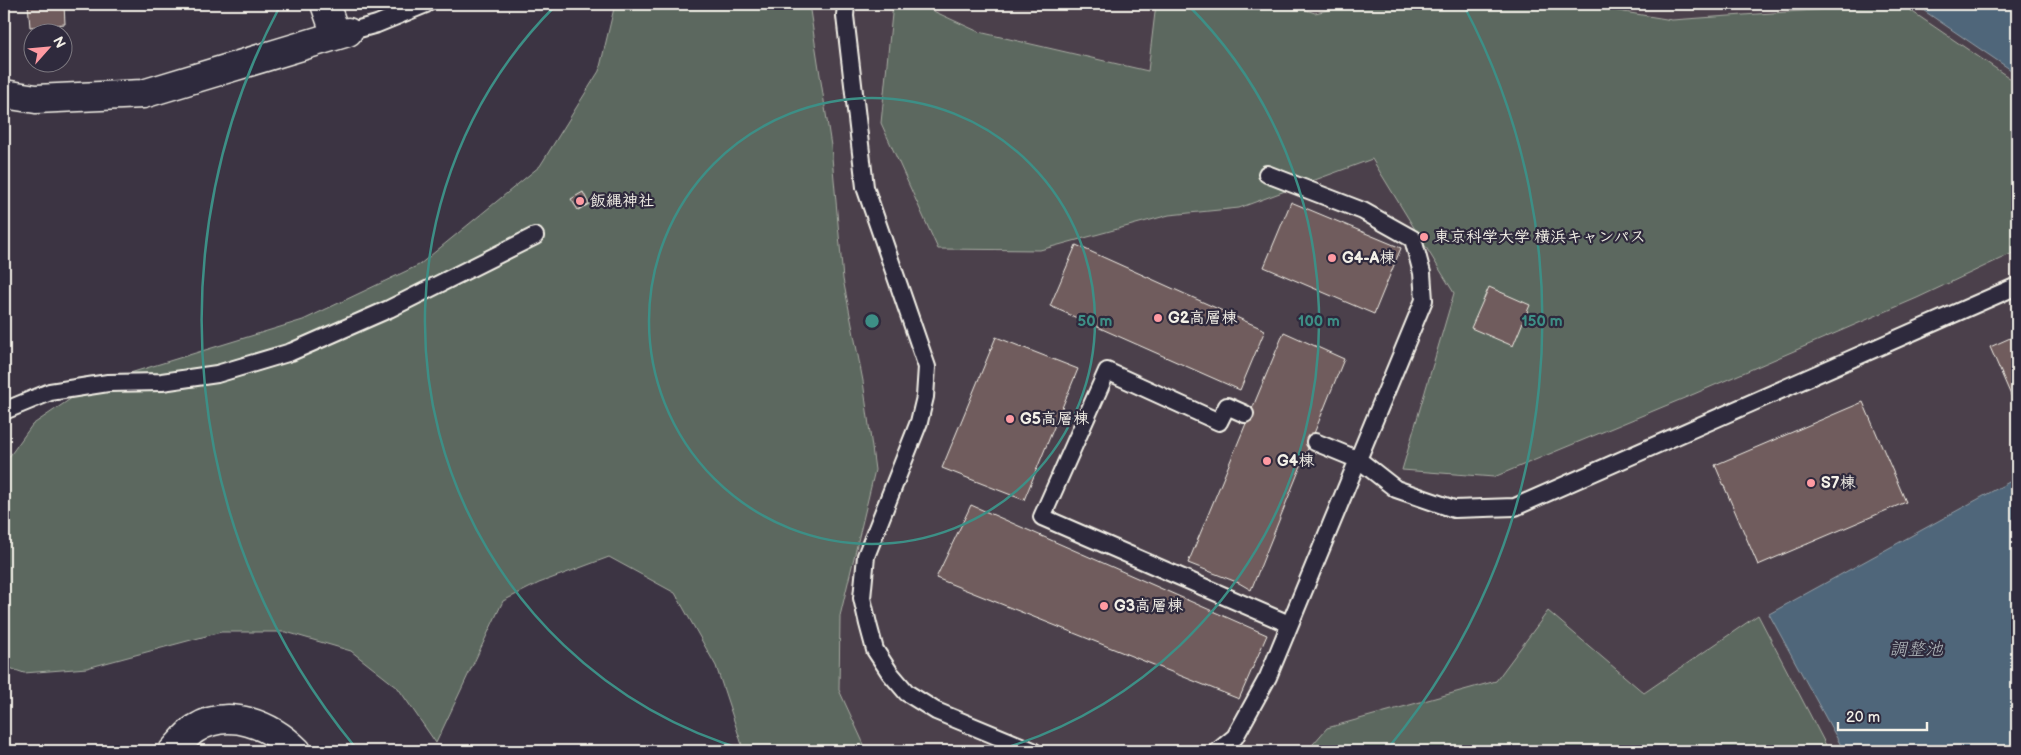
<svg xmlns="http://www.w3.org/2000/svg" width="2021" height="755" font-family="'Balsamiq Sans','Klee One',sans-serif">
<style>
.built{fill:#4c404b}
.green{fill:#5b685e;stroke:#a8aca3}
.water{fill:#4f667a;stroke:#919ea6}
.building{fill:#705c5d;stroke:#f4f1e8}
.lines{fill:none;stroke-linecap:round;stroke-linejoin:round}
.service-casing{stroke:#f4f1e8;stroke-width:20}
.minor-casing{stroke:#f4f1e8;stroke-width:31}
.tertiary-casing{stroke:#f4f1e8;stroke-width:31}
.service{stroke:#2f2a3d;stroke-width:16}
.minor{stroke:#2f2a3d;stroke-width:28}
.tertiary{stroke:#2f2a3d;stroke-width:28}
.ring{fill:none;stroke:#3d8f86;stroke-width:2.5}
.poi-dot{fill:#ff9aa2;stroke:#2f2a3d;stroke-width:2}
.labels{text-anchor:middle;dominant-baseline:central;stroke-width:4.5;stroke-linejoin:round;paint-order:stroke}
.poi-label{font-size:16px;font-weight:bold;fill:#f4f1e8;stroke:#2f2a3d;text-anchor:start}
.water-label{font-size:18px;font-style:italic;fill:#b2b9bc;stroke:#2f2a3d}
.centre{fill:#3d8f86;stroke:#2f2a3d;stroke-width:2.5}
.ring-label{font-size:15px;text-anchor:middle;font-weight:bold;fill:#3d8f86;stroke:#2f2a3d;stroke-width:4.5;stroke-linejoin:round;paint-order:stroke}
</style>
<rect width="100%" height="100%" fill="#3c3443"/>
<filter id="ink" filterUnits="userSpaceOnUse"><feTurbulence type="fractalNoise" baseFrequency=".02" numOctaves="2"/><feDisplacementMap in="SourceGraphic" scale="10" xChannelSelector="R" yChannelSelector="G"/><feConvolveMatrix kernelMatrix="1 2 1 2 8 2 1 2 1" color-interpolation-filters="sRGB"/></filter>
<g filter="url(#ink)">
<path class="built" d="M 798,4 L 2017,4 L 2017,751 L 857,751 L 837,707 Z"/>
<path class="green" d="M 615,4 L 809,4 L 831,146 L 843,279 L 863,381 L 875,470 L 840,616 L 839,690 L 867,751 L 744,751 L 716,666 L 675,593 L 609,557 L 539,583 L 503,601 L 436,743 L 398,688 L 351,651 L 286,632 L 221,632 L 87,668 L 24,673 L 4,666 L 4,464 L 32,425 L 91,385 L 303,320 L 419,265 L 540,166 L 599,71 Z
M 893,4 L 918,4 L 979,32 L 1148,71 L 1156,4 L 1288,4 L 1315,13 L 1355,4 L 1576,4 L 1672,20 L 1901,4 L 2017,83 L 2017,251 L 1917,298 L 1694,394 L 1494,477 L 1402,470 L 1454,293 L 1372,159 L 1239,208 L 1169,215 L 1040,250 L 938,249 L 881,123 Z
M 1548,611 L 1644,693 L 1758,615 L 1829,751 L 1307,751 L 1327,728 L 1496,681 Z"/>
<path class="water" d="M 1914,4 L 2017,4 L 2017,74 Z
M 2011,481 L 2017,493 L 2017,751 L 1844,751 L 1769,614 Z"/>
<path class="building" d="M 28,4 L 64,4 L 65,24 L 30,27 Z
M 583,192 L 589,204 L 578,210 L 571,199 Z
M 1291,202 L 1401,248 L 1374,314 L 1264,267 Z
M 1076,245 L 1265,330 L 1240,390 L 1050,306 Z
M 1489,287 L 1530,305 L 1513,346 L 1471,328 Z
M 1284,332 L 1344,359 L 1251,590 L 1239,583 L 1188,563 Z
M 2017,335 L 2017,409 L 1990,347 Z
M 996,337 L 1078,369 L 1024,500 L 942,468 Z
M 1863,402 L 1906,502 L 1758,565 L 1715,465 Z
M 971,505 L 1267,635 L 1239,699 L 936,578 Z"/>
<g class="lines">
<g class="service-casing">
<path id="service" d="M 846,4 L 845,16 L 865,187 L 927,367 L 925,397 L 919,422 L 866,556 L 862,598 L 868,624 L 875,650 L 890,673 L 907,693 L 936,711 L 1033,751
M 348,32 L 377,24 L 426,4
M 4,411 L 50,392 L 108,383 L 162,382 L 217,374 L 291,352 L 389,309 L 535,236
M 1245,414 L 1227,406 L 1219,422 L 1107,371 L 1042,517 L 1289,624
M 1315,442 L 1359,460 L 1396,489 L 1454,509 L 1515,507 L 2017,286
M 1218,751 L 1235,737 L 1268,677 L 1424,300 L 1422,273 L 1413,239 L 1363,211 L 1267,174"/>
</g>
<g class="minor-casing">
<path id="minor" d="M 325,4 L 336,35
M 4,94 L 36,99 L 143,94 L 348,32"/>
</g>
<g class="tertiary-casing">
<path id="tertiary" d="M 173,751 C 180,744 187,734 195,729 C 229,707 271,725 297,751"/>
</g>
<use href="#service" class="service"/>
<use href="#minor" class="minor"/>
<use href="#tertiary" class="tertiary"/>
</g>
</g>
<g class="ring">
<circle cx="872" cy="321" r="223"/>
<path d="M749 751A447 447 0 0 1 556 5M1188 5A447 447 0 0 1 995 751"/>
<path d="M355 747A670 670 0 0 1 280 6M1464 6A670 670 0 0 1 1389 747"/>
</g>
<g class="poi-dot">
<circle cx="580" cy="201" r="5"/>
<circle cx="1424" cy="237" r="5"/>
<circle cx="1332" cy="258" r="5"/>
<circle cx="1158" cy="318" r="5"/>
<circle cx="1010" cy="419" r="5"/>
<circle cx="1267" cy="461" r="5"/>
<circle cx="1811" cy="483" r="5"/>
<circle cx="1104" cy="606" r="5"/>
</g>
<g class="labels">
<g class="poi-label">
<text x="590" y="201">飯縄神社</text>
<text x="1434" y="237">東京科学大学 横浜キャンパス</text>
<text x="1342" y="258">G4-A棟</text>
<text x="1168" y="318">G2高層棟</text>
<text x="1020" y="419">G5高層棟</text>
<text x="1277" y="461">G4棟</text>
<text x="1821" y="483">S7棟</text>
<text x="1114" y="606">G3高層棟</text>
</g>
<g class="water-label">
<text x="1916" y="649">調整池</text>
</g>
</g>
<circle cx="872" cy="321" r="8" class="centre"/>
<g class="ring-label">
<text x="1095" y="326">50 m</text>
<text x="1319" y="326">100 m</text>
<text x="1542" y="326">150 m</text>
</g>
<rect width="2021" height="755" fill="none" stroke="#2f2a3d" stroke-width="20"/>
<rect x="10" y="10" width="2001" height="735" fill="none" stroke="#f4f1e8" stroke-width="2" filter="url(#ink)"/>
<g transform="translate(48 48) rotate(63)"><circle r="24" fill="#2f2a3d" stroke="#7e7a81"/>
<path d="M0-4L9 19L0 12L-9 19Z" fill="#ff9aa2"/>
<text y="-8" font-size="14" font-weight="bold" text-anchor="middle" fill="#f4f1e8">N</text>
</g>
<path d="M1838 722v8h89v-8" fill="none" stroke="#f4f1e8" stroke-width="2.5"/>
<text x="1846" y="722" font-size="15" fill="#f4f1e8" stroke="#2f2a3d" stroke-width="4" paint-order="stroke">20 m</text>
</svg>
